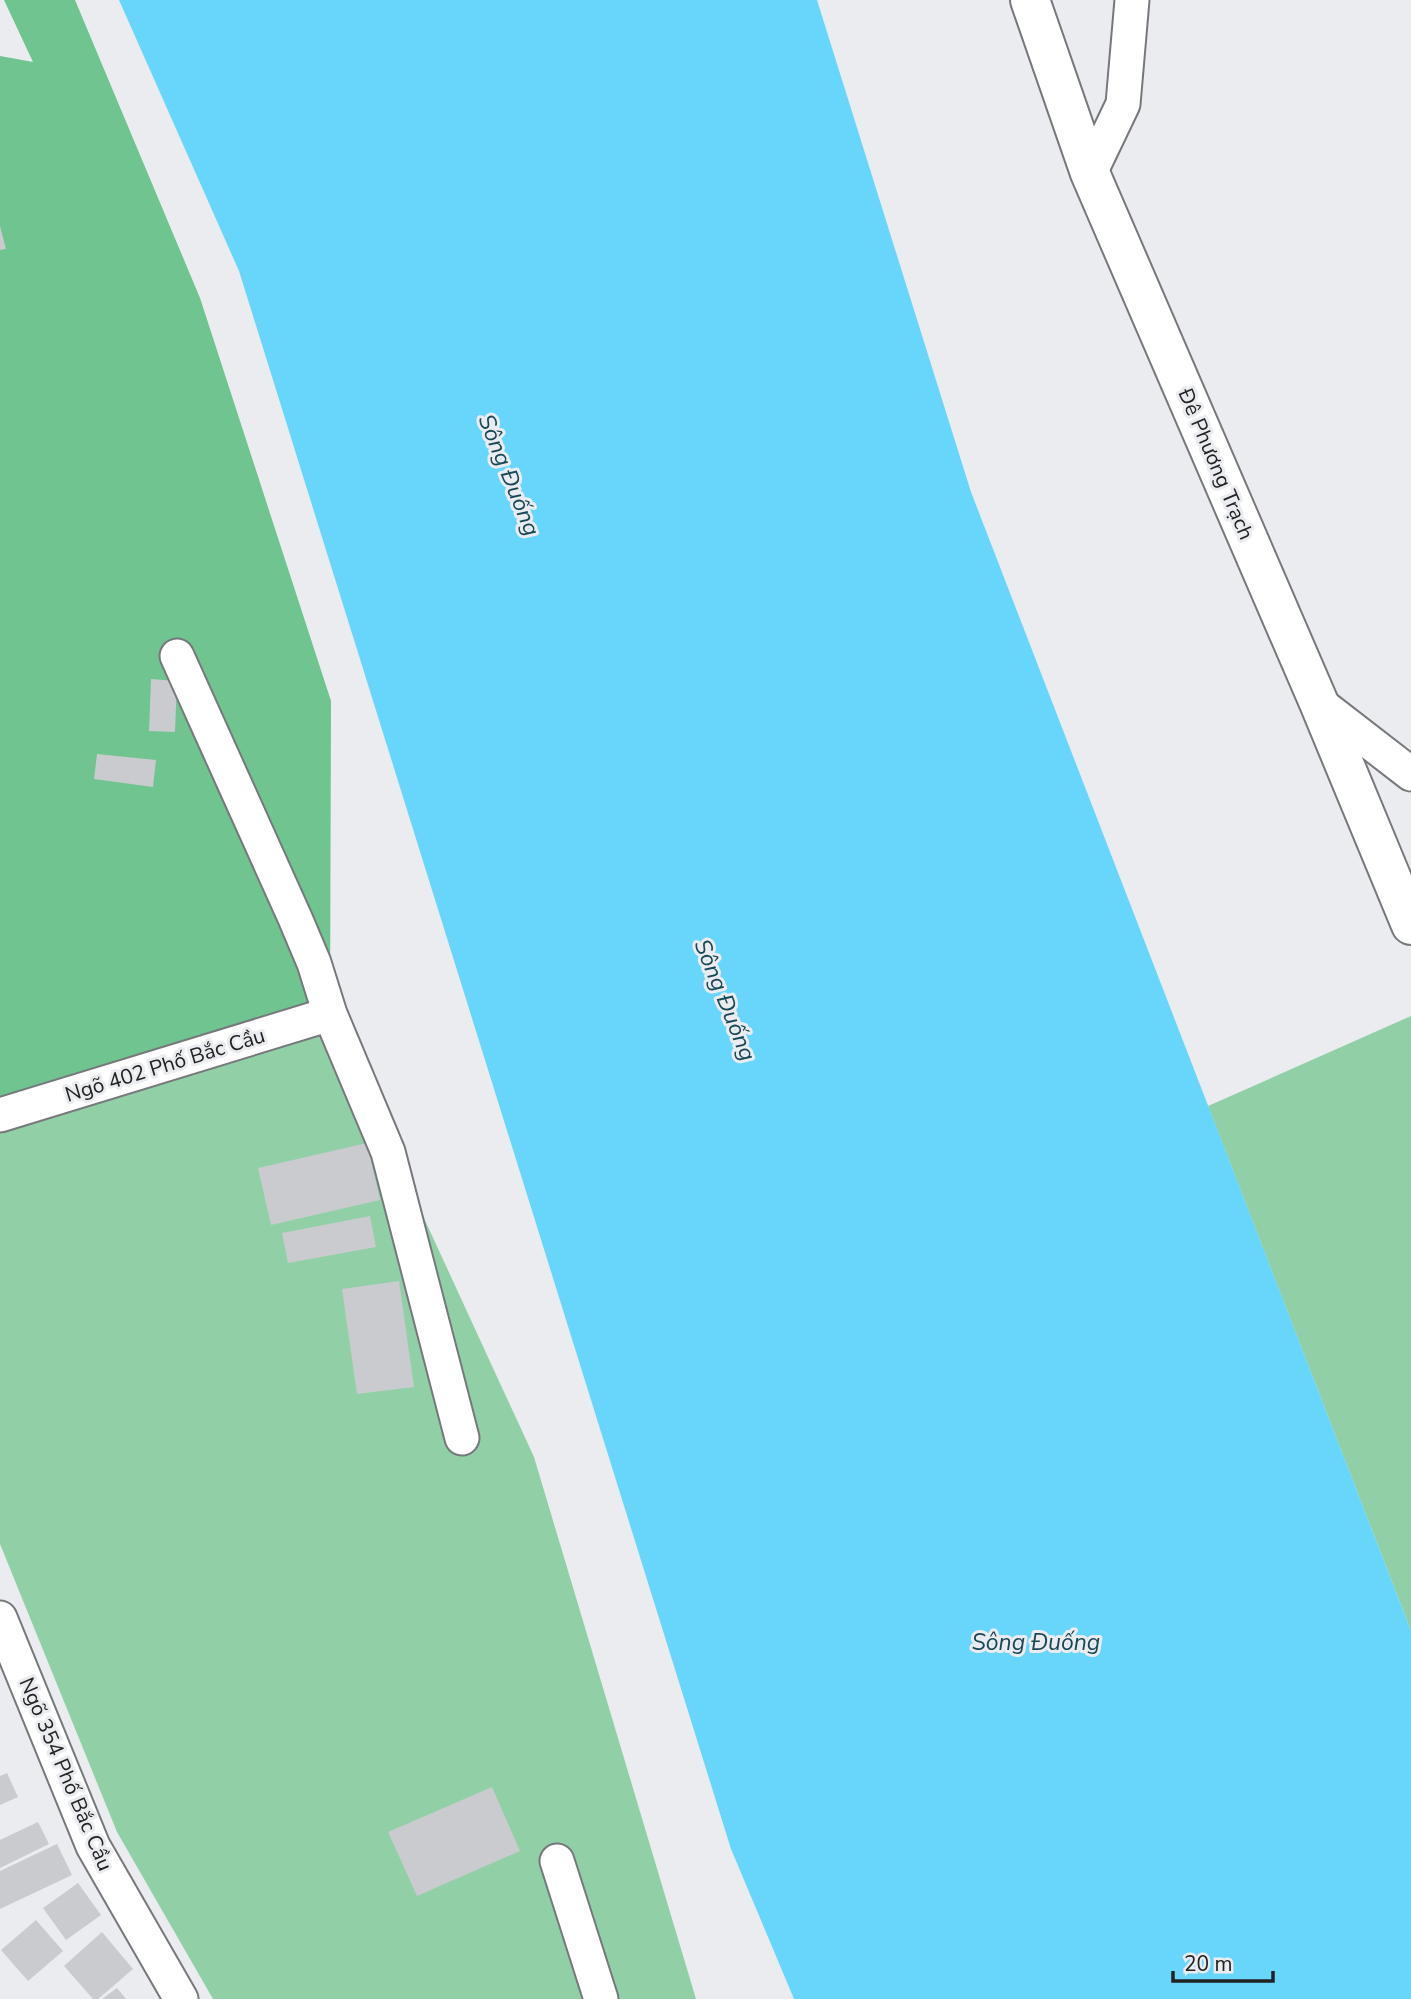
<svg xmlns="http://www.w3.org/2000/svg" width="1411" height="1999" font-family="'Nunito Sans',sans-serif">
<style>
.green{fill:#91d0a7}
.forest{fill:#6fc48f}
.water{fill:#68d6fb}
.building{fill:#c9cbce}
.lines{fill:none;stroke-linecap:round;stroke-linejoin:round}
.street-casing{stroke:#76787b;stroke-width:37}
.primary-casing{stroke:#76787b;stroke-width:42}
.street{stroke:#fff;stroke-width:33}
.primary{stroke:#fff;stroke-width:38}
.labels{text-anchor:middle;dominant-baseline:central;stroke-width:6;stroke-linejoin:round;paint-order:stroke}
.street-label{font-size:21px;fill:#212223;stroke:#eaecef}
.water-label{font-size:23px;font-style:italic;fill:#184857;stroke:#eaecef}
</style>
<rect width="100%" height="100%" fill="#eaecef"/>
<path class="green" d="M 330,1014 L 534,1457 L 696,1999 L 213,1999 L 117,1832 L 0,1544 L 0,1115 Z
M 1411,1016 L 1411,1631 L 1208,1106 Z"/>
<path class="forest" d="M 4,0 L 75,0 L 200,298 L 331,701 L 330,1014 L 0,1115 L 0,56 L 33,62 Z"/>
<path class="water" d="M 119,0 L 817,0 L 971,492 L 1411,1631 L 1411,1999 L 794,1999 L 731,1849 L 239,271 Z"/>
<path class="building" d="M 0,226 L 6,249 L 0,250 Z
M 151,679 L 177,681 L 175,732 L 149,731 Z
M 97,754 L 156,760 L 153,787 L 94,779 Z
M 367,1143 L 380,1200 L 271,1225 L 258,1168 Z
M 370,1216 L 376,1247 L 288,1263 L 282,1233 Z
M 399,1281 L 414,1387 L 357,1394 L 342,1289 Z
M 7,1773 L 18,1797 L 0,1805 L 0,1776 Z
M 492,1787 L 520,1851 L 417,1896 L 388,1832 Z
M 38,1822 L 49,1844 L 0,1868 L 0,1840 Z
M 57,1844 L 72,1875 L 0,1909 L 0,1871 Z
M 78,1883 L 101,1915 L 66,1940 L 43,1908 Z
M 36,1920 L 63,1951 L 28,1981 L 1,1950 Z
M 102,1932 L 133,1969 L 98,1999 L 93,1999 L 64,1966 Z
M 117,1988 L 126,1999 L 102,1999 Z"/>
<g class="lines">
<g class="street-casing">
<path id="street" d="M 1090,173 L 1123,104 L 1132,0
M 177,656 L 295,918 L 314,963 L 330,1014 L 388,1152 L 462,1438
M 1319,703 L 1411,774
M 0,1115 L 330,1014
M 0,1618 L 93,1846 L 181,1999
M 557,1861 L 601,1999"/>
</g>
<g class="primary-casing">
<path id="primary" d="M 1030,0 L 1090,173 L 1319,703 L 1411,925"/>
</g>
<use href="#street" class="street"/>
<use href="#primary" class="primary"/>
</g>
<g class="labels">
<g class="street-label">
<text transform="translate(1216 464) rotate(67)">Đê Phương Trạch</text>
<text transform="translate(165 1065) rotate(-17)">Ngõ 402 Phố Bắc Cầu</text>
<text transform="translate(66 1774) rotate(67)">Ngõ 354 Phố Bắc Cầu</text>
</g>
<g class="water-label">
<text transform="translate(509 475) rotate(68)">Sông Đuống</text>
<text transform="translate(725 1000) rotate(68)">Sông Đuống</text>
<text x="1036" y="1642">Sông Đuống</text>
</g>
</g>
<path d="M1173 1971v10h100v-10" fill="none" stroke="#212223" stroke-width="3.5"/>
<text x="1184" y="1971" font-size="21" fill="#212223" stroke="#eaecef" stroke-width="5" paint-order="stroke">20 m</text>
</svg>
